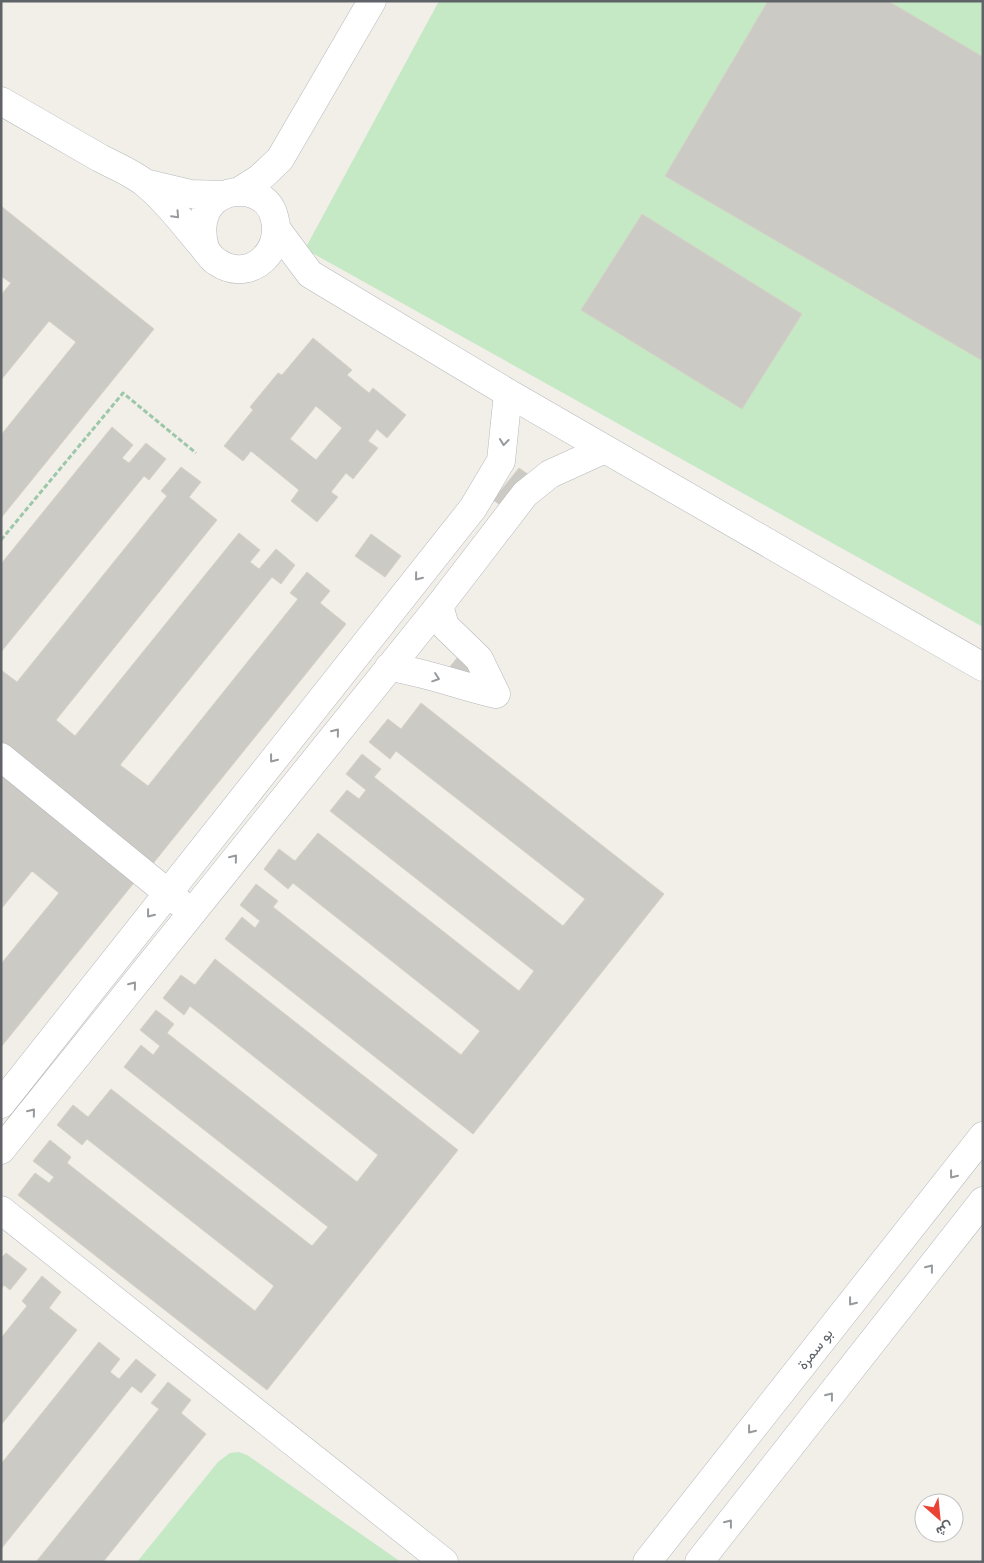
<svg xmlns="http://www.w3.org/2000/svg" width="984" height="1563" font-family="'Fira Sans',Vazirmatn,sans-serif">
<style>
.green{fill:#c5e8c5}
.building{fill:#cccac5;stroke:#d6d1c6;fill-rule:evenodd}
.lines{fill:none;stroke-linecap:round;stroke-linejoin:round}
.minor-casing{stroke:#b5b8bc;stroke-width:29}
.path{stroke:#9cc7a9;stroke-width:3;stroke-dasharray:5 2.5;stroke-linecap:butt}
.minor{stroke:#fff;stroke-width:28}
.oneway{stroke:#979a9d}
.labels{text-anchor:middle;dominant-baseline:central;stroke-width:4;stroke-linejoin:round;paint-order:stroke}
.street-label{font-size:15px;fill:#5f6368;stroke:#fff}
</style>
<rect width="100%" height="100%" fill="#f1efe8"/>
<path class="green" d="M 439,1 L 983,1 L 983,627 L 305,249 Z
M 239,1452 L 247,1455 L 401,1562 L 137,1562 L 218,1462 L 230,1453 Z"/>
<path class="building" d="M 768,1 L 888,1 L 983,57 L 983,361 L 665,176 Z
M 1,206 L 154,329 L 1,518 L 1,435 L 76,342 L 49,321 L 1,380 L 1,295 L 11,283 L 1,276 Z
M 642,214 L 802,314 L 742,409 L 581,310 Z
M 313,338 L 352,370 L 347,375 L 369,393 L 373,388 L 406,415 L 387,438 L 377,429 L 368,441 L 378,448 L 353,479 L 346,473 L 331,492 L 338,497 L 317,522 L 291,501 L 299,490 L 251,451 L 243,461 L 224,446 L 253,410 L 250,407 L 278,373 L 282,375 ZM 316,406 L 342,428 L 316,460 L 290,439 Z
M 112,427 L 133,445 L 122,458 L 129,463 L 146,443 L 166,459 L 149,480 L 144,476 L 1,652 L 1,564 Z
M 181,467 L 201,482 L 189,497 L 217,520 L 56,720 L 75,736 L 239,533 L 260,550 L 250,562 L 259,569 L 276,549 L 295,565 L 281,584 L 272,577 L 120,765 L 148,786 L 298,599 L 290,593 L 307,572 L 330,591 L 320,603 L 346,624 L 151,866 L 1,746 L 1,670 L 17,682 L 167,496 L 161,491 Z
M 519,468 L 532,477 L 506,509 L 493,500 Z
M 371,534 L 401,556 L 385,577 L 355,556 Z
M 457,658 L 473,671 L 465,680 L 449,668 Z
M 421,703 L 664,894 L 473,1134 L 225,939 L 242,917 L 255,928 L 260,921 L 240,905 L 256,884 L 278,901 L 273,907 L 461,1055 L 480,1031 L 293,883 L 288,889 L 264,869 L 279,849 L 295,861 L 318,833 L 519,991 L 534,971 L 330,811 L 347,790 L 359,799 L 366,790 L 346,774 L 362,754 L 381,769 L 374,777 L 563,926 L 585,899 L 396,751 L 390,759 L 369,742 L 388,719 L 401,729 Z
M 1,770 L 137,879 L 1,1047 L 1,964 L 59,893 L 32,871 L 1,909 Z
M 215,959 L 458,1150 L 267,1390 L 18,1195 L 35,1173 L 49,1183 L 54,1177 L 33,1161 L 50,1140 L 71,1157 L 67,1163 L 255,1311 L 274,1286 L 87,1139 L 82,1145 L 57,1125 L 73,1105 L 88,1117 L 111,1089 L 312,1246 L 328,1227 L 124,1067 L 141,1045 L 153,1055 L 160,1046 L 140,1030 L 156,1010 L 174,1024 L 167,1033 L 357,1182 L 378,1155 L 190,1006 L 184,1015 L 163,998 L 181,975 L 195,985 Z
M 6,1253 L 27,1269 L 10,1290 L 4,1285 L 1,1289 L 1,1258 Z
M 42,1276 L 61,1292 L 49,1308 L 77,1330 L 1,1425 L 1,1338 L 27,1306 L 22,1301 Z
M 99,1342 L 120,1359 L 110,1372 L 119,1379 L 136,1359 L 156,1375 L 141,1393 L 132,1386 L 1,1549 L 1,1464 Z
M 168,1382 L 191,1400 L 181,1413 L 206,1434 L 103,1562 L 36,1562 L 159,1409 L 151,1403 Z"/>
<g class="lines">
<g class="minor-casing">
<path id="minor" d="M 1,101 C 34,120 67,139 100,158 C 115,166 133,173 146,184 C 166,200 183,223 199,242 C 205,248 210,258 217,262 C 249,284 285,252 274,216 C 263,176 187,185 205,248
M 145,183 L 191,194 L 223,195
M 238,192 L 260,178 L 280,159 L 372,1
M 278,231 L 310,274 L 508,393 L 983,667
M 439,606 L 445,626 L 479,659 L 496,694
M 389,667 C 425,672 460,686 496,694
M 1,757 L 180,903
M 1,1104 L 473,508 L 501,461 L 508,393
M 1,1150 L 439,606 L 525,494 L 550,474 L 605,449
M 1,1210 L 444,1562
M 647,1562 L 983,1136
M 699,1562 L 983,1201"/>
</g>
<path class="path" d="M 1,540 L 123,393 L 196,453"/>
<use href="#minor" class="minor"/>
</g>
<defs><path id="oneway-chevron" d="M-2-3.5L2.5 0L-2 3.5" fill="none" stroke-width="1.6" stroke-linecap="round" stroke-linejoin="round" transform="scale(1.25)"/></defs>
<g class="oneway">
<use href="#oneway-chevron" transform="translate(176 215) rotate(47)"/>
<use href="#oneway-chevron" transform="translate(504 442) rotate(96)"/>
<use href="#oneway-chevron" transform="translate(418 577) rotate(129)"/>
<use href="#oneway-chevron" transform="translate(436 678) rotate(19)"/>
<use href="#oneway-chevron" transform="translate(336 732) rotate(-51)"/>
<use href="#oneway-chevron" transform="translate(273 759) rotate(128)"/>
<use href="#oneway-chevron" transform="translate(234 858) rotate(-51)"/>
<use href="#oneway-chevron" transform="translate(150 914) rotate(128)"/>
<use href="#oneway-chevron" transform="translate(133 985) rotate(-51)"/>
<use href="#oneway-chevron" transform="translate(32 1112) rotate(-51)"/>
<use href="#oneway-chevron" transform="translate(953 1175) rotate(128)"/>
<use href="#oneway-chevron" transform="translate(930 1268) rotate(-52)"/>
<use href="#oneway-chevron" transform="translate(852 1302) rotate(128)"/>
<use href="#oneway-chevron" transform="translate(830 1396) rotate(-52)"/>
<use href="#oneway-chevron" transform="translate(751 1430) rotate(128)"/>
<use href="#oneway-chevron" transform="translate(729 1523) rotate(-52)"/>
</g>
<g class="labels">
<g class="street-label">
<text transform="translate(815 1349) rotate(-52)">بو سمرة</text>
</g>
</g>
<rect width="984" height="1563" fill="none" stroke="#5f6368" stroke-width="5"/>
<g transform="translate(939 1518) rotate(153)"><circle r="24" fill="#ffffff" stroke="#bfc1c3"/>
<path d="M0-4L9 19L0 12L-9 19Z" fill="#ea4335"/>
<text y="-8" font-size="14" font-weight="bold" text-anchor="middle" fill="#5f6368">ش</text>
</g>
</svg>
